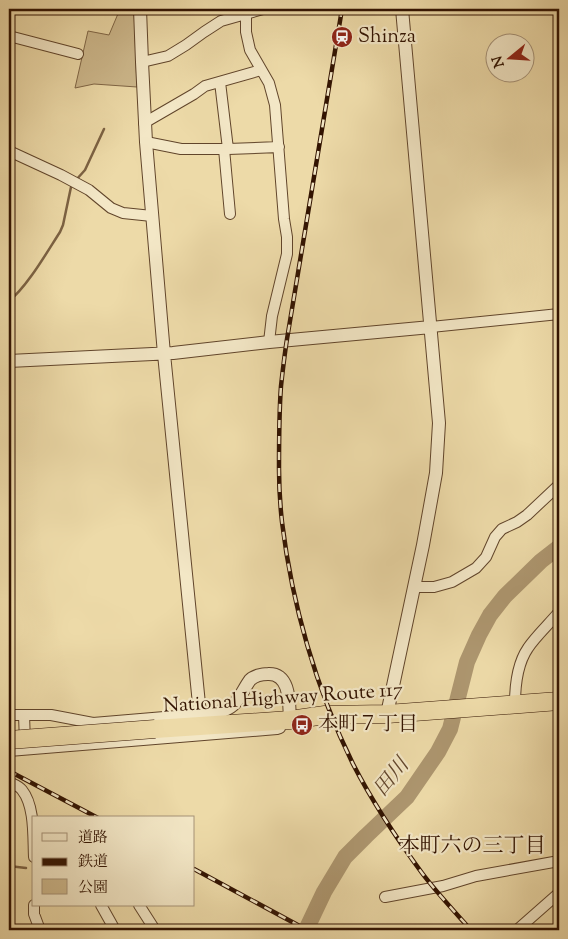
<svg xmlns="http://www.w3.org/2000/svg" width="568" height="939" font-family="'Sorts Mill Goudy','Noto Serif JP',serif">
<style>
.green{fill:#cdb88c;stroke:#806646}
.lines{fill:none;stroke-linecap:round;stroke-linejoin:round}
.stream{stroke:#7c6243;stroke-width:2.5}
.river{stroke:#ad966f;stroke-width:16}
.minor-casing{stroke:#61452b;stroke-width:12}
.tertiary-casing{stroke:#61452b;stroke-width:14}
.trunk-casing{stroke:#321301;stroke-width:19}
.minor{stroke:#f3e7c6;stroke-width:10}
.tertiary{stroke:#f3e7c6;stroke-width:12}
.trunk{stroke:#eddaa8;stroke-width:18}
.rail-casing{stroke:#321301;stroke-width:4.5}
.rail{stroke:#f3e7c6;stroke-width:2.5;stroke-dasharray:8;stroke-linecap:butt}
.trunk-bridge-casing{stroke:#321301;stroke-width:19;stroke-linecap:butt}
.trunk-bridge{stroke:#eddaa8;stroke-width:18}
.labels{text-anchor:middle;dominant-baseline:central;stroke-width:4.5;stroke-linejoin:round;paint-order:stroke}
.poi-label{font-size:20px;fill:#321301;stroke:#f3e7c6;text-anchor:start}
.street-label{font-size:20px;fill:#321301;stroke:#f3e7c6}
.water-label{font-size:21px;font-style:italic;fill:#63472d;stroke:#f3e7c6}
.neighbourhood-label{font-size:21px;fill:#321301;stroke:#f3e7c6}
</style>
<rect width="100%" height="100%" fill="#eddaa8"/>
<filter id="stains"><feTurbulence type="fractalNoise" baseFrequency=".004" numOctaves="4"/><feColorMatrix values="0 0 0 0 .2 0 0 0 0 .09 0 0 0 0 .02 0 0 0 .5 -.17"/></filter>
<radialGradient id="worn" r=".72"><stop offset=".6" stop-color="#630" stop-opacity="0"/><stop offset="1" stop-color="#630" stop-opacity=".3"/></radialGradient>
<path class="green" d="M 120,9 L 134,9 L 137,87 L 94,84 L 75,88 L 88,31 L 109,35 Z"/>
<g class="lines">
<path class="stream" d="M 76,180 L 85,170 L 104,129
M 9,301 C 27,287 47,252 60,232 L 63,225 L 71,187 L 73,184
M 9,866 L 26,868"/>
<path class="river" d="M 306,930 L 324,892 L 345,857 L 366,836 L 407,797 L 438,752 L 450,729 L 467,662 L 479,635 L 490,615 L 505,596 L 541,561 L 559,547"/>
<g class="minor-casing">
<path id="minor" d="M 246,9 L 246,32 L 250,50 L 269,83 L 275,105 L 284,219 L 287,237 L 287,254 L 272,316 L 269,342
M 9,36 L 78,54
M 142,62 L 168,56 L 186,45 L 204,32 L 221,21 L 263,9
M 220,82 L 228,149
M 144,123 L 194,94 L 205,86 L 261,70
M 146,142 L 181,149 L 228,149 L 279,147
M 224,149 L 230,214
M 9,151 L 61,175 L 89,190 L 111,208 L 123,213 L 152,216
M 431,327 L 559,314
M 414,587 L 434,587 L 452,582 L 476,568 L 486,557 L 495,537 L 502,529 L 517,522 L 527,515 L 559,485
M 515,704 C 515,685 517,664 528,648 C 535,637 550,623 559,612
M 9,715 L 51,715 L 93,723 L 200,714
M 24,715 L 25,742
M 9,751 L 277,729 L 280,728
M 9,782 C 13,784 19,786 22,790 C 35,806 33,837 34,857
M 385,897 L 443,886 L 476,876 L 559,861
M 34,905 L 34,914 L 40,930
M 101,905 L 115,930
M 139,905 L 155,930
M 517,930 L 559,893"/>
</g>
<g class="tertiary-casing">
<path id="tertiary" d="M 140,9 L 142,62 L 146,142 L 164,354 L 200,714 C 211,713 224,713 233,705 C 240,699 244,688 250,680 C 254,676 262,674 268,674 C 291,673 289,704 290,720
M 9,361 L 173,353 L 269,342 L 431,327
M 387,714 L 423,545 L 436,473 L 439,423 L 402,9"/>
</g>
<g class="trunk-casing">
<path id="trunk" d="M 155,729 L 290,720 L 325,715 L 387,714 L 559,701"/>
</g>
<use href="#minor" class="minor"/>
<use href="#tertiary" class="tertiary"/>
<use href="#trunk" class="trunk"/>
<g class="rail-casing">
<path id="rail" d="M 342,9 L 288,333 C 285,350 283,368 281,386 C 279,413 279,441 279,469 C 279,486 280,504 282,522 C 292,604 316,689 353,764 C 372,801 397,839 422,873 C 437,893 454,911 471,930
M 9,771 L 98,818
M 194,869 L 307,930"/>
</g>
<use href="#rail" class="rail"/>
<g class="trunk-bridge-casing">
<path id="trunk-bridge" d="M 9,740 L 155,729"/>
</g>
<use href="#trunk-bridge" class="trunk-bridge"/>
</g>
<defs>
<g id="station-disc" transform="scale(1.125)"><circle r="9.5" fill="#8f2418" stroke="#f3e7c6"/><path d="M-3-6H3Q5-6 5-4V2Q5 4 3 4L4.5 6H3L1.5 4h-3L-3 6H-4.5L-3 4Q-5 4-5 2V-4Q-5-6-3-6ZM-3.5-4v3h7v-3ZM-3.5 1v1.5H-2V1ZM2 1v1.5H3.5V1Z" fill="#fff"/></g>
<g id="bus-disc" transform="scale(1.125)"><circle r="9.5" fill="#8f2418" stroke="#f3e7c6"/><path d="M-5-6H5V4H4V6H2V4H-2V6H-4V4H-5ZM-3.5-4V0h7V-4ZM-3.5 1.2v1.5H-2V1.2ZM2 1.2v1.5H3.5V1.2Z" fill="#fff"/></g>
</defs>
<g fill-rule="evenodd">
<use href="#station-disc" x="342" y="37"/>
<use href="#bus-disc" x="302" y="725"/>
</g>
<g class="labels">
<g class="poi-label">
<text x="358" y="37">Shinza</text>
<text x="318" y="725">本町７丁目</text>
</g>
<g class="street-label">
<text transform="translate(283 699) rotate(-4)">National Highway Route 117</text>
</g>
<g class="water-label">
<text transform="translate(392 778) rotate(-51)">田川</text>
</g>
<g class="neighbourhood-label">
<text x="472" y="847">本町六の三丁目</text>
</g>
</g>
<rect width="568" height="939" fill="none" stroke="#eddaa8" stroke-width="30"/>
<rect x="10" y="10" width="548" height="919" fill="none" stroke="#321301" stroke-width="2.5"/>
<rect x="15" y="15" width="538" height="909" fill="none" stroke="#321301"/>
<rect x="32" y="816" width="162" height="90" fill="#f3e7c6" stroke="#a69277"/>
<rect x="42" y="833" width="25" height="8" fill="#f3e7c6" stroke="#a69277"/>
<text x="78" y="842" font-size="15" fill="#321301">道路</text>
<rect x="42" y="858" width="25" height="8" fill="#321301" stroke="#a69277"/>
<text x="78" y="866" font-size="15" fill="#321301">鉄道</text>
<rect x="42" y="879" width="25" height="15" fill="#cdb88c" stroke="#a69277"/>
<text x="78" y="892" font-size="15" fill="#321301">公園</text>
<g transform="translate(510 58) rotate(252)"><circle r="24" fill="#f3e7c6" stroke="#a69277"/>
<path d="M0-4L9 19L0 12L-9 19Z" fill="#8f2418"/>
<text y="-8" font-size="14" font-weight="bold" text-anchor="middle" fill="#321301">N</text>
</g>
<rect width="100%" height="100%" filter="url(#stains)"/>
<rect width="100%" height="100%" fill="url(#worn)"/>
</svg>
